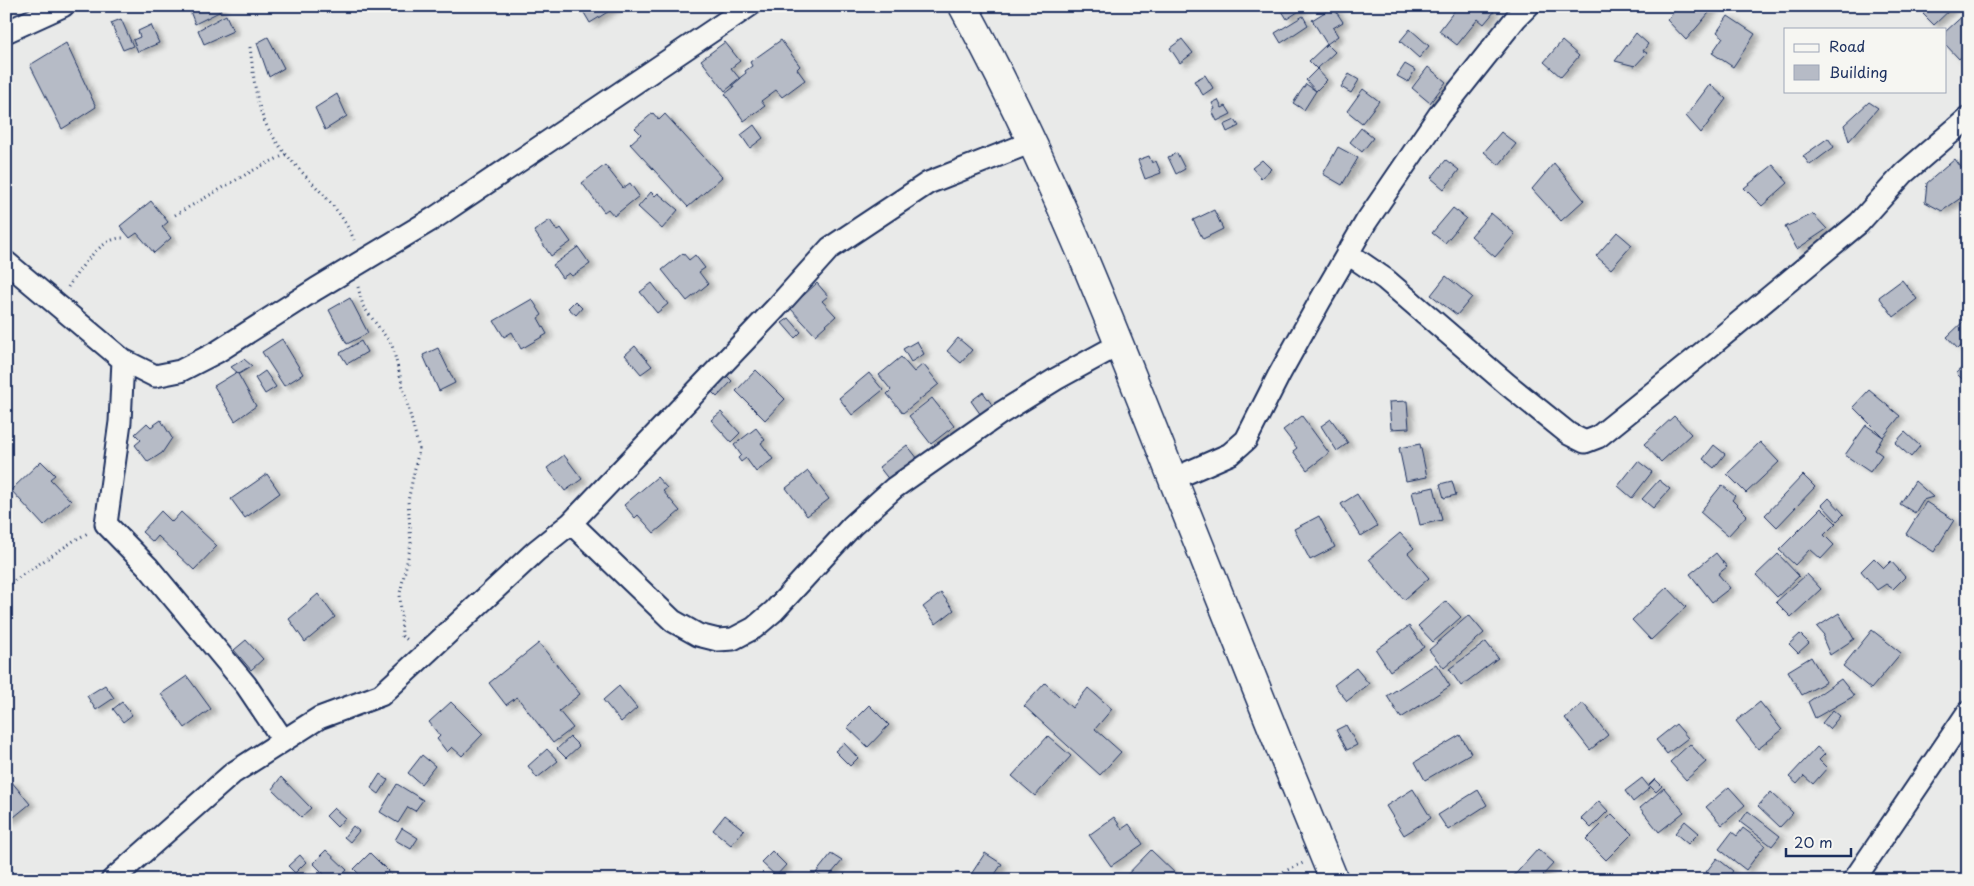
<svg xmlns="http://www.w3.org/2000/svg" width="1974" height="886" font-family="'Playpen Sans',sans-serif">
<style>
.building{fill:#b6bbc6;stroke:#1b2f5e;filter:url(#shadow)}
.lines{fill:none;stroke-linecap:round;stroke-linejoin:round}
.street-casing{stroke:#1b2f5e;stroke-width:25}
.highway-casing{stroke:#1b2f5e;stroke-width:31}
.path{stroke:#1b2f5e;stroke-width:3;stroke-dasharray:1 4;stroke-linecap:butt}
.street{stroke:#f6f6f2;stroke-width:21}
.highway{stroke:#f6f6f2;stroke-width:28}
</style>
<defs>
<filter id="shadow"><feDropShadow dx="5.5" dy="3" stdDeviation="2.5" flood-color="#0004"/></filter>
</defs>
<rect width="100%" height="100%" fill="#e9eae9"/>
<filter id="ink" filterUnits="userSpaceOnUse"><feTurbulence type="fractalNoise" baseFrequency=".02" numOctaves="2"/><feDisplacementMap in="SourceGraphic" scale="10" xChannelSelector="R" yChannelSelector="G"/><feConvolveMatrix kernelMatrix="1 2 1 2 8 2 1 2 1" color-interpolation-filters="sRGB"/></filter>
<g filter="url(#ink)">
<path class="building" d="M 188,6 L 220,6 L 221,11 L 195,24 Z
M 580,6 L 617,6 L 590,23 Z
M 1279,6 L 1307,6 L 1287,19 Z
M 1458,6 L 1487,6 L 1494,12 L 1484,24 L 1478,19 L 1457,45 L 1439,31 Z
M 1679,6 L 1714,6 L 1714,7 L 1686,40 L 1667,20 Z
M 1931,6 L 1954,6 L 1934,25 L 1923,14 Z
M 1333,7 L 1343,22 L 1333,28 L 1338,36 L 1327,44 L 1312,20 Z
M 1968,11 L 1968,50 L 1959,59 L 1945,44 L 1945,32 Z
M 226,15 L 233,31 L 204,44 L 198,30 Z
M 1303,16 L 1308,25 L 1281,43 L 1275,33 Z
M 1728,16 L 1755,34 L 1733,67 L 1712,53 L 1723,37 L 1717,32 Z
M 121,19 L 133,46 L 123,50 L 111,23 Z
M 151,25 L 159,43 L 138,52 L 133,40 L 140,37 L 138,31 Z
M 1410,29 L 1429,46 L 1419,58 L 1400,41 Z
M 1636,33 L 1648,44 L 1643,51 L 1647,53 L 1635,66 L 1615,61 Z
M 268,37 L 284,68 L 269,77 L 257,43 Z
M 1182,39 L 1193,53 L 1180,63 L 1170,48 Z
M 781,40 L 800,66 L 797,69 L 805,80 L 782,97 L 776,90 L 761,101 L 765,106 L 744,121 L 725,94 L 734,87 L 732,84 L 746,73 L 745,71 L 752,66 L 750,62 Z
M 1562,41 L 1579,56 L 1561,77 L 1544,62 Z
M 725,42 L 740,61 L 731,68 L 740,79 L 725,91 L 701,60 Z
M 66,43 L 96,107 L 62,129 L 30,65 Z
M 1327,44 L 1335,52 L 1317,69 L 1309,61 Z
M 1405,64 L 1415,70 L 1408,82 L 1397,76 Z
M 1428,67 L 1446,82 L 1430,103 L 1412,88 Z
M 1317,69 L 1327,80 L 1316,91 L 1306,80 Z
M 1349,74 L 1359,80 L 1351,93 L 1341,87 Z
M 1205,75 L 1213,88 L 1203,95 L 1194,81 Z
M 1306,84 L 1316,91 L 1304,110 L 1293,103 Z
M 1710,84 L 1726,99 L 1701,133 L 1686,116 Z
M 1363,89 L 1379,101 L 1362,123 L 1347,111 Z
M 337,94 L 347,116 L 325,130 L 315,108 Z
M 1218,100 L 1222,108 L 1226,106 L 1231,114 L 1217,121 L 1212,111 L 1215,109 L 1212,103 Z
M 1869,102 L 1878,108 L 1849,141 L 1844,125 Z
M 653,113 L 659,120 L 665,114 L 722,177 L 688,207 L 630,144 L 641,134 L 635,128 Z
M 1235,120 L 1239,126 L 1227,132 L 1224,125 Z
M 754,125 L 763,138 L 750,148 L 741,135 Z
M 1361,128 L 1373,138 L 1362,152 L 1350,142 Z
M 1501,132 L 1516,144 L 1499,165 L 1484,152 Z
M 1828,138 L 1834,147 L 1810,165 L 1803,156 Z
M 1338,147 L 1358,158 L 1342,185 L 1323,174 Z
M 1177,153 L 1185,169 L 1176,174 L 1168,157 Z
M 1149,156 L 1152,163 L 1156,161 L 1161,173 L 1145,179 L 1138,160 Z
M 1955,159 L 1968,177 L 1968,193 L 1942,211 L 1925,202 L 1927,183 Z
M 1262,160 L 1271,169 L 1261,178 L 1252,168 Z
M 1446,160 L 1459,170 L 1444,189 L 1431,178 Z
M 1554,163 L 1584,200 L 1561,221 L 1532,189 Z
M 605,165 L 623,188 L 630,183 L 639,196 L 614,216 L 608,209 L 604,212 L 582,183 Z
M 1773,165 L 1788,183 L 1762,206 L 1744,188 Z
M 651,192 L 655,196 L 658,193 L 678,210 L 662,229 L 638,207 Z
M 151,201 L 168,222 L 162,227 L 171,238 L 154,253 L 137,233 L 130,238 L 120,226 Z
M 1453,208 L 1466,218 L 1445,243 L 1432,233 Z
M 1214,210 L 1223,229 L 1203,239 L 1193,220 Z
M 1491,213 L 1515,234 L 1495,257 L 1471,236 Z
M 1813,214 L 1827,229 L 1797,249 L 1785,227 Z
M 550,220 L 557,231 L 561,228 L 571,242 L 551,256 L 534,231 Z
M 1617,232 L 1632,245 L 1611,269 L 1596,256 Z
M 578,247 L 590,264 L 572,276 L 569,273 L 562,278 L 553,265 Z
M 683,253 L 689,260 L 695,255 L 705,268 L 699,272 L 708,284 L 687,301 L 662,270 Z
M 1446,276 L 1472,297 L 1457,315 L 1431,295 Z
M 1902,280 L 1917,299 L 1894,317 L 1879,297 Z
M 652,283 L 668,304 L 657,313 L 640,292 Z
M 817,283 L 828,296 L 822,301 L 836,316 L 815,335 L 790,308 Z
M 350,298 L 368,333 L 347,344 L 329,310 Z
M 532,299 L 542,315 L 538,318 L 547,334 L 521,349 L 512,332 L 504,337 L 494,321 Z
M 575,301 L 582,308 L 576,315 L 568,308 Z
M 1968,317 L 1968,339 L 1958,349 L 1947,337 Z
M 789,318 L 801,332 L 795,338 L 782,323 Z
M 958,338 L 972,350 L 961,363 L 947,351 Z
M 282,339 L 303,374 L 284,386 L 262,352 Z
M 361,341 L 367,352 L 347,364 L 340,353 Z
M 917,341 L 924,354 L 911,362 L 903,349 Z
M 635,346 L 652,366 L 641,374 L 625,355 Z
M 438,348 L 455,383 L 439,391 L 423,355 Z
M 901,357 L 914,372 L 923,364 L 939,384 L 903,413 L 887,394 L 891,390 L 879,375 Z
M 244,359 L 252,366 L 239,374 L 231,367 Z
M 1968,362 L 1968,385 L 1956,373 Z
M 721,370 L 732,381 L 717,397 L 706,386 Z
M 756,370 L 785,399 L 765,420 L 736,391 Z
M 265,371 L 276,387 L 265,394 L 255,378 Z
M 237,372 L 256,406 L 235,421 L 214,386 Z
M 869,373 L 883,390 L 852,415 L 839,398 Z
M 1869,390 L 1900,416 L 1883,437 L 1853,407 Z
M 983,392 L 993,406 L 981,415 L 971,401 Z
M 932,398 L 954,426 L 931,444 L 909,416 Z
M 1407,401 L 1409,428 L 1391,429 L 1389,402 Z
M 721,412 L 740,433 L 731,442 L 711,420 Z
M 1302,416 L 1329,453 L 1307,470 L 1293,451 L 1297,448 L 1283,430 Z
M 1674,416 L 1691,434 L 1661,462 L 1644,444 Z
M 1331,419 L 1348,443 L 1337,451 L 1321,426 Z
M 161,420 L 172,438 L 162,453 L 148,462 L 135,445 L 141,440 L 135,434 L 147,423 L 151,427 Z
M 1866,425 L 1883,437 L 1875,450 L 1882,455 L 1870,472 L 1845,455 Z
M 756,428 L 765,440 L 761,443 L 773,459 L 756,472 L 746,458 L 741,462 L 738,458 L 741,455 L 734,445 Z
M 1905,432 L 1920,446 L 1911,457 L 1895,443 Z
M 1760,442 L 1779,462 L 1746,493 L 1727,474 Z
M 1420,444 L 1427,477 L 1406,481 L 1399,448 Z
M 907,445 L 918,459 L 890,481 L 879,467 Z
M 1714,445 L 1725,454 L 1714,468 L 1703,459 Z
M 564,455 L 582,479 L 565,491 L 547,468 Z
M 41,461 L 55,475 L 50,479 L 71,501 L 44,526 L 11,490 Z
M 1638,461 L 1652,472 L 1632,498 L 1618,486 Z
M 808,471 L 829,499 L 807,516 L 786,488 Z
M 267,474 L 280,493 L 245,518 L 231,499 Z
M 1803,475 L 1815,487 L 1777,527 L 1765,515 Z
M 657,477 L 667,488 L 663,491 L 680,511 L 654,533 L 638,515 L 635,518 L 624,505 Z
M 1659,480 L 1670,489 L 1653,508 L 1642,499 Z
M 1452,481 L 1456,495 L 1444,498 L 1440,484 Z
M 1915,481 L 1933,497 L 1923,500 L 1915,513 L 1900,504 Z
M 1722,485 L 1735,496 L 1732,500 L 1747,515 L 1728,536 L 1700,512 Z
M 1434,487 L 1442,520 L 1420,525 L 1412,492 Z
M 1357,494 L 1377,526 L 1361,536 L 1341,504 Z
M 1829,498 L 1844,514 L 1837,521 L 1822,505 Z
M 1926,502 L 1954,520 L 1934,552 L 1906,534 Z
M 1821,508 L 1836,523 L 1824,535 L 1834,545 L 1821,559 L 1810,549 L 1795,565 L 1779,550 Z
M 161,511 L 172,522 L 181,512 L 217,546 L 194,570 L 158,536 L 153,542 L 142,532 Z
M 1319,516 L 1335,547 L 1310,560 L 1294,529 Z
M 1400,533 L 1414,548 L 1408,553 L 1429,578 L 1404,600 L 1369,559 Z
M 1716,553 L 1727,567 L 1718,574 L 1730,588 L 1712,602 L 1690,574 Z
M 1778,554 L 1799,576 L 1777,597 L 1756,575 Z
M 1874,558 L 1884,568 L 1891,561 L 1905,577 L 1893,589 L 1886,584 L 1877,590 L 1861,571 Z
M 1807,574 L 1821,589 L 1791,617 L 1776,602 Z
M 1667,587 L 1686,607 L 1651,640 L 1632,620 Z
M 941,593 L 954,610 L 936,624 L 923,607 Z
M 318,594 L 335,617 L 305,642 L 289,619 Z
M 1446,601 L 1461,617 L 1433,642 L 1418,626 Z
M 1839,613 L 1854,639 L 1830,655 L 1823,639 L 1824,635 L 1817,627 Z
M 1469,615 L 1484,633 L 1444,668 L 1429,650 Z
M 1409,626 L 1424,647 L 1390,671 L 1376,650 Z
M 1872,630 L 1901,653 L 1871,689 L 1843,666 Z
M 1800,634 L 1809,643 L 1798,653 L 1789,644 Z
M 246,640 L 263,659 L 251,670 L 234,650 Z
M 1486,642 L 1498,658 L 1461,686 L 1449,669 Z
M 539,643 L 580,694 L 559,711 L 573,728 L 553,743 L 517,697 L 506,705 L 489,683 Z
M 1811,657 L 1826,682 L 1802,695 L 1788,671 Z
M 1436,664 L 1450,686 L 1401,718 L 1387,696 Z
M 1356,668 L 1369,684 L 1347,701 L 1334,685 Z
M 187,676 L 211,709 L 185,728 L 161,694 Z
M 1841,679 L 1854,696 L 1815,718 L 1808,702 Z
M 1045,683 L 1072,708 L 1088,688 L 1112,709 L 1095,729 L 1121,752 L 1100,775 L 1024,706 Z
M 105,685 L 114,698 L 96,710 L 87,696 Z
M 619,686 L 637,708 L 621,722 L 603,700 Z
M 122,702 L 132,715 L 123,722 L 113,709 Z
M 451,702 L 483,734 L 462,756 L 452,747 L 447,752 L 437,739 L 440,736 L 429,722 Z
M 1760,702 L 1782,730 L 1758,749 L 1736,721 Z
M 1583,703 L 1608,735 L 1590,750 L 1565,718 Z
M 869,705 L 889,725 L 868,747 L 847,727 Z
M 1833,710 L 1840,716 L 1829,729 L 1822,723 Z
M 1676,724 L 1688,738 L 1667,754 L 1656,740 Z
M 1346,725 L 1357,745 L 1347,750 L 1336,730 Z
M 1460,735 L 1471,753 L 1425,780 L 1415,762 Z
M 1048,736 L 1071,756 L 1035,796 L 1012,776 Z
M 570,737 L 579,746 L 566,758 L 557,749 Z
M 844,743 L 858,758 L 850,766 L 835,751 Z
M 1690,744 L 1706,762 L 1686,780 L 1670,762 Z
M 1817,747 L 1825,754 L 1819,760 L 1827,768 L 1813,784 L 1804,776 L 1797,784 L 1789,777 Z
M 547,749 L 558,761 L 537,778 L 528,766 Z
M 422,755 L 435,766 L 421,784 L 408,773 Z
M 380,774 L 388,780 L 379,794 L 371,788 Z
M 281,777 L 311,808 L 301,817 L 272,789 Z
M 1642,778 L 1650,788 L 1633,802 L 1625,791 Z
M 1655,779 L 1662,786 L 1656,792 L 1649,785 Z
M 11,781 L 30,804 L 9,821 L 6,817 L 6,784 Z
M 397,784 L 423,800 L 415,811 L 408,807 L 398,823 L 380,812 Z
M 1729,787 L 1745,805 L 1722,825 L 1706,807 Z
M 1664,788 L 1684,812 L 1659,832 L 1640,808 Z
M 1413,789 L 1431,818 L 1404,835 L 1386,806 Z
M 1478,790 L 1487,805 L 1448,830 L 1438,815 Z
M 1771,792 L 1793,813 L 1780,827 L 1758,806 Z
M 1599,801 L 1608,811 L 1591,828 L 1581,818 Z
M 334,808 L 345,818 L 337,827 L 326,816 Z
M 1748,811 L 1780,836 L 1772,846 L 1740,822 Z
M 1612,814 L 1632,834 L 1606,860 L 1586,840 Z
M 725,815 L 744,830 L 731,845 L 713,830 Z
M 1114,817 L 1122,829 L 1129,824 L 1143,844 L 1111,866 L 1089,835 Z
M 1685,821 L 1699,833 L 1688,844 L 1675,833 Z
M 353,826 L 359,831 L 350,842 L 344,837 Z
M 402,828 L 418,838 L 411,849 L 395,840 Z
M 1743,828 L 1765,845 L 1746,870 L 1719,849 L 1732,832 L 1737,836 Z
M 1538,849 L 1554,863 L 1543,875 L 1549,880 L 1510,880 Z
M 326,850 L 347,870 L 338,880 L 330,880 L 313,863 Z
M 1151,850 L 1179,877 L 1176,880 L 1122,880 Z
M 772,851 L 786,865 L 776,876 L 761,862 Z
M 370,853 L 391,874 L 385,880 L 365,880 L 354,869 Z
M 985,853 L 1002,864 L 991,880 L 968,879 Z
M 831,854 L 842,861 L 826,880 L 816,873 Z
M 300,855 L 306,862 L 295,873 L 288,866 Z
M 1717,858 L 1733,871 L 1726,880 L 1715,880 L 1706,872 Z
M 306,873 L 311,880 L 298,880 L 298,879 Z"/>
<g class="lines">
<g class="street-casing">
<path id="street" d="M 6,32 L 63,6
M 1347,253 L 1385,279 L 1507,384 L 1569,434 L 1585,442 L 1598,437 L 1696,358 L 1859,223 L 1904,173 L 1968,118
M 6,262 L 123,360
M 1173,479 L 1230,454 L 1246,440 L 1279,375 L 1320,301 L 1366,222 L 1439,115 L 1516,18 L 1528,6
M 571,523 L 776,308 L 830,248 L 928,183 L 1032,142
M 283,740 L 246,685 L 148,567 L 106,524 L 120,422 L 123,360 L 155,376 L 180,371 L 217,352 L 316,289 L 436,217 L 749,6
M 112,880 L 233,773 L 319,718 L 381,695 L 536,551 L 571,523 L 673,621 L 698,635 L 718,640 L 733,639 L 754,628 L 774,611 L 852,526 L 894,488 L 1001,413 L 1056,379 L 1120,344
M 1854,880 L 1968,712"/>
</g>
<g class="highway-casing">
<path id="highway" d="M 963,6 C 1046,157 1109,317 1172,477 C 1225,611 1279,746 1334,880"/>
</g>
<path class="path" d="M 250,47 C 254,77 255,109 272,135 C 296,174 337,198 354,240
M 175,215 L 259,167 L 287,154
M 68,287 C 79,270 101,237 123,238
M 358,287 L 363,306 L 392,345 L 419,449 L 408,501 L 411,544 L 400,593 L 402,636 L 409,641
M 6,586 L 75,540 L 88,533
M 1265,880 L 1303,863"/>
<use href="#street" class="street"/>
<use href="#highway" class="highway"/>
</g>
</g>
<rect width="1974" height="886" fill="none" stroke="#f6f6f2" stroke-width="25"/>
<rect x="12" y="12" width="1949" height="861" fill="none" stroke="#1b2f5e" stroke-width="2" filter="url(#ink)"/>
<rect x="1784" y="28" width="162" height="65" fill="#f6f6f2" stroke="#9ea6b7"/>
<rect x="1794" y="44" width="25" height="8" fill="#f6f6f2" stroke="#9ea6b7"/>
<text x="1829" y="52" font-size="15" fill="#1b2f5e">Road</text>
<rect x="1794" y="65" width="25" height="15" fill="#b6bbc6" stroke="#9ea6b7"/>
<text x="1829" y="78" font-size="15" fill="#1b2f5e">Building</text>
<path d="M1786 848v8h65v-8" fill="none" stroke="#1b2f5e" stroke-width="2.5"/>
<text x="1794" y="848" font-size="15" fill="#1b2f5e" stroke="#f6f6f2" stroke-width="4" paint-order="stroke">20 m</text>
</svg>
